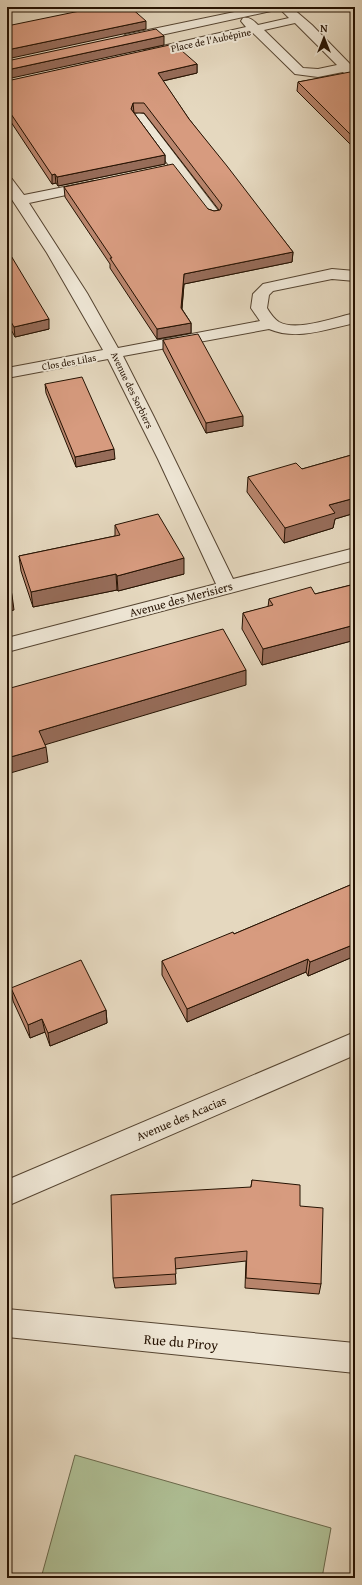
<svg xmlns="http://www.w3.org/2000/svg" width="362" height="1585" font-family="'Gentium Book Plus',serif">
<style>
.green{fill:#afc096;stroke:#6a694c}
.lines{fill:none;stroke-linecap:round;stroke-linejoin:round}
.minor-casing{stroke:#554431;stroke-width:2}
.minor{fill:#eee6d5;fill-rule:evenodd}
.wall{fill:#b9856d;stroke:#251202}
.shaded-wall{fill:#966c59;stroke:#251202}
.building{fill:#d79b7f;stroke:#251202}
.labels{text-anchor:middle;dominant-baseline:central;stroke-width:4;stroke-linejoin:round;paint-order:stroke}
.far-street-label{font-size:10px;fill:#251202;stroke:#eee6d5}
.street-label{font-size:12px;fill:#251202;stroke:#eee6d5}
.near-street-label{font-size:14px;fill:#251202;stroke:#eee6d5}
</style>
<rect width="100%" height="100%" fill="#e5d8bf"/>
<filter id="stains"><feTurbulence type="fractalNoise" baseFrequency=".005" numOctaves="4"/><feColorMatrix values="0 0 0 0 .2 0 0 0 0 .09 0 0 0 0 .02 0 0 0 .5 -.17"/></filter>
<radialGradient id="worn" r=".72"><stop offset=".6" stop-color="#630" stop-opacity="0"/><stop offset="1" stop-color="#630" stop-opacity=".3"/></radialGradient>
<path class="green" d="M 75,1455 L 331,1528 L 322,1578 L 41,1578 Z"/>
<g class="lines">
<g class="minor-casing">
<path id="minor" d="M 259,7 L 291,7 L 312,25 L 350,64 L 355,70 L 355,80 L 349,79 L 343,72 L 318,77 L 295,74 L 253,33 L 149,57 L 145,56 L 143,53 L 145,50 L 246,27 L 241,21 L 243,18 C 250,17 253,20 258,25 L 289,18 L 280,9 L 129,42 L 125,41 L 123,38 L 125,35 L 129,34 ZM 295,23 L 337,65 L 318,69 L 303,68 L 264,30 Z
M 139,113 L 144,114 L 219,212 L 221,215 L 219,218 L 214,219 L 209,218 L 132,117 L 134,114 Z
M 7,178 L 12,179 L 24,195 L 94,181 L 99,182 L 101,185 L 99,188 L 94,189 L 29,203 L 87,293 L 118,348 L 260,321 L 251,308 L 253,294 L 263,284 L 332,269 L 355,271 L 355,281 L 332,279 L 273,291 L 269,295 L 267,308 C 270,313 274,319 279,322 C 297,332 336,317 355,313 L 355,323 C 327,329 297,341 269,329 L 123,356 L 154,417 L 233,579 L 355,548 L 355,560 L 7,652 L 7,638 L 216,584 L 158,459 L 108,359 L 7,378 L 7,368 L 103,350 L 47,253 L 7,192 Z
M 355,1032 L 355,1055 L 7,1206 L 7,1180 Z
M 7,1309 L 355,1343 L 355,1373 L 7,1337 Z"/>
</g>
<use href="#minor" class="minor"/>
</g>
<path class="wall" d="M 197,64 L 197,73 L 163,81 L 189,119 L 293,252 L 292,262 L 184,284 L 182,309 L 191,323 L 191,333 L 157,339 L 110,268 L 110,264 L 65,197 L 64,187 L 208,209 L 214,211 L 219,210 L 144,113 L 134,113 L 165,155 L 165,164 L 58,186 L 56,183 L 52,184 L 7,116 L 7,81 Z
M 355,72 L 355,149 L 297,91 L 298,82 Z
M 7,249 L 49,329 L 15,337 L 7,322 Z
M 163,340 L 243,426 L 206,433 L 163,350 Z
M 45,384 L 115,459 L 76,467 L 46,393 Z
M 355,454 L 355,513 L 335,519 L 333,528 L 284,543 L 247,492 L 248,477 L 302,469 Z
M 115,525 L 184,574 L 118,591 L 117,590 L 33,607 L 21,571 L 19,556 L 115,536 Z
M 355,584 L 355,640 L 262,665 L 242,629 L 243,613 L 268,607 L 269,599 L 315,594 Z
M 355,883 L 355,956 L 308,976 L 306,972 L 187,1022 L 162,975 L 162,961 L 234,934 Z
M 11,988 L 106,1010 L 107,1023 L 50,1046 L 45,1032 L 30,1038 L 13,1001 Z
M 252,1180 L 300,1206 L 321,1284 L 319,1294 L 245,1288 L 246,1261 L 175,1269 L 176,1284 L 115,1288 L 113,1278 L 251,1187 Z"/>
<path class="shaded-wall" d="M 146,21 L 146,29 L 7,59 L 7,50 Z
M 164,36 L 164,45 L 7,79 L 7,70 Z
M 197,64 L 197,73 L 158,82 L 158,73 Z
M 133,103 L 134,113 L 131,109 Z
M 165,155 L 165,164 L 58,186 L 57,177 Z
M 55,174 L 56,183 L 52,184 L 52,175 Z
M 293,252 L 292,262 L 184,284 L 181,317 L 181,308 L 184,274 Z
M 49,319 L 49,329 L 15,337 L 14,327 Z
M 191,323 L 191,333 L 157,339 L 157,329 Z
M 243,416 L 243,426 L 206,433 L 206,423 Z
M 114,449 L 115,459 L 76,467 L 75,457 Z
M 355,498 L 355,513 L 335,519 L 333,528 L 284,543 L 285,528 L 329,505 Z
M 184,558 L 184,574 L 118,591 L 117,576 Z
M 116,574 L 117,590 L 33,607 L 31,592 Z
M 12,595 L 14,610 L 10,611 L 11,617 L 7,618 L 7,596 Z
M 355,625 L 355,640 L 262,665 L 263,649 Z
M 246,670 L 246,685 L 41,746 L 39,731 Z
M 46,747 L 48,762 L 7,774 L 7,758 Z
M 355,944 L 355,956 L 308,976 L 310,962 Z
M 308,959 L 306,972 L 187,1022 L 187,1009 Z
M 106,1010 L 107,1023 L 50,1046 L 48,1033 Z
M 42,1019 L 45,1032 L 30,1038 L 28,1025 Z"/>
<path class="building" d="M 99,7 L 130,7 L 146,21 L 7,50 L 7,26 Z
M 156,29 L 164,36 L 7,70 L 7,61 Z
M 174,44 L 197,64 L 158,73 L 189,119 L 227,166 L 293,252 L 184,274 L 181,308 L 191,323 L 157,329 L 110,258 L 112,258 L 64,187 L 173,164 L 208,209 L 214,211 L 220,210 L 222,205 L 144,103 L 133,103 L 131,109 L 165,155 L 57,177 L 55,174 L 52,175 L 7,108 L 7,81 Z
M 350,72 L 355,72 L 355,139 L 298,82 Z
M 7,249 L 49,319 L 14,327 L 7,315 Z
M 198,334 L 243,416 L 206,423 L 163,340 Z
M 82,377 L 114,449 L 75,457 L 45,384 Z
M 355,454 L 355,498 L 329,505 L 335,513 L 285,528 L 248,477 L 296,463 L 302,469 Z
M 158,514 L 184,558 L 117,576 L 116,574 L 31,592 L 19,556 L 120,535 L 115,525 Z
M 7,571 L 12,595 L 7,596 L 9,602 L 7,602 Z
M 355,584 L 355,625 L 263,649 L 243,613 L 273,605 L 269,599 L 311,587 L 315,594 Z
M 223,629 L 246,670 L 39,731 L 46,747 L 7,758 L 7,689 Z
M 355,883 L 355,944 L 310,962 L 308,959 L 187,1009 L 162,961 L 233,932 L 234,934 Z
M 81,960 L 106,1010 L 48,1033 L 42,1019 L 28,1025 L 11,988 Z
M 252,1180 L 300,1185 L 300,1206 L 323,1208 L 321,1284 L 246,1278 L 247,1251 L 175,1258 L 176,1274 L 113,1278 L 111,1195 L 251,1187 Z"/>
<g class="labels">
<g class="far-street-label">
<text transform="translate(211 40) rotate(-12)">Place de l'Aubépine</text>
<text transform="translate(69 362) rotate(-10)">Clos des Lilas</text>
<text transform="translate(132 390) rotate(64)">Avenue des Sorbiers</text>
</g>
<g class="street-label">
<text transform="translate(181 599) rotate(-15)">Avenue des Merisiers</text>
<text transform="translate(181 1118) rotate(-23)">Avenue des Acacias</text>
</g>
<g class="near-street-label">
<text transform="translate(181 1342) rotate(5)">Rue du Piroy</text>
</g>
</g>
<rect width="362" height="1585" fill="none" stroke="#e5d8bf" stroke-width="24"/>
<rect x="8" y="8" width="346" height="1569" fill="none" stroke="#251202" stroke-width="2"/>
<rect x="12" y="12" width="338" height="1561" fill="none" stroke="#251202"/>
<g transform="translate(324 38)" stroke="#eee6d5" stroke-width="3" paint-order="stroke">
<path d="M0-3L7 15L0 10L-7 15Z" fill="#251202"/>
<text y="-6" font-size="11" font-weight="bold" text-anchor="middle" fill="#251202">N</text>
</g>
<rect width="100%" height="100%" filter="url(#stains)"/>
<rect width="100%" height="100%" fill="url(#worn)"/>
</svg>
